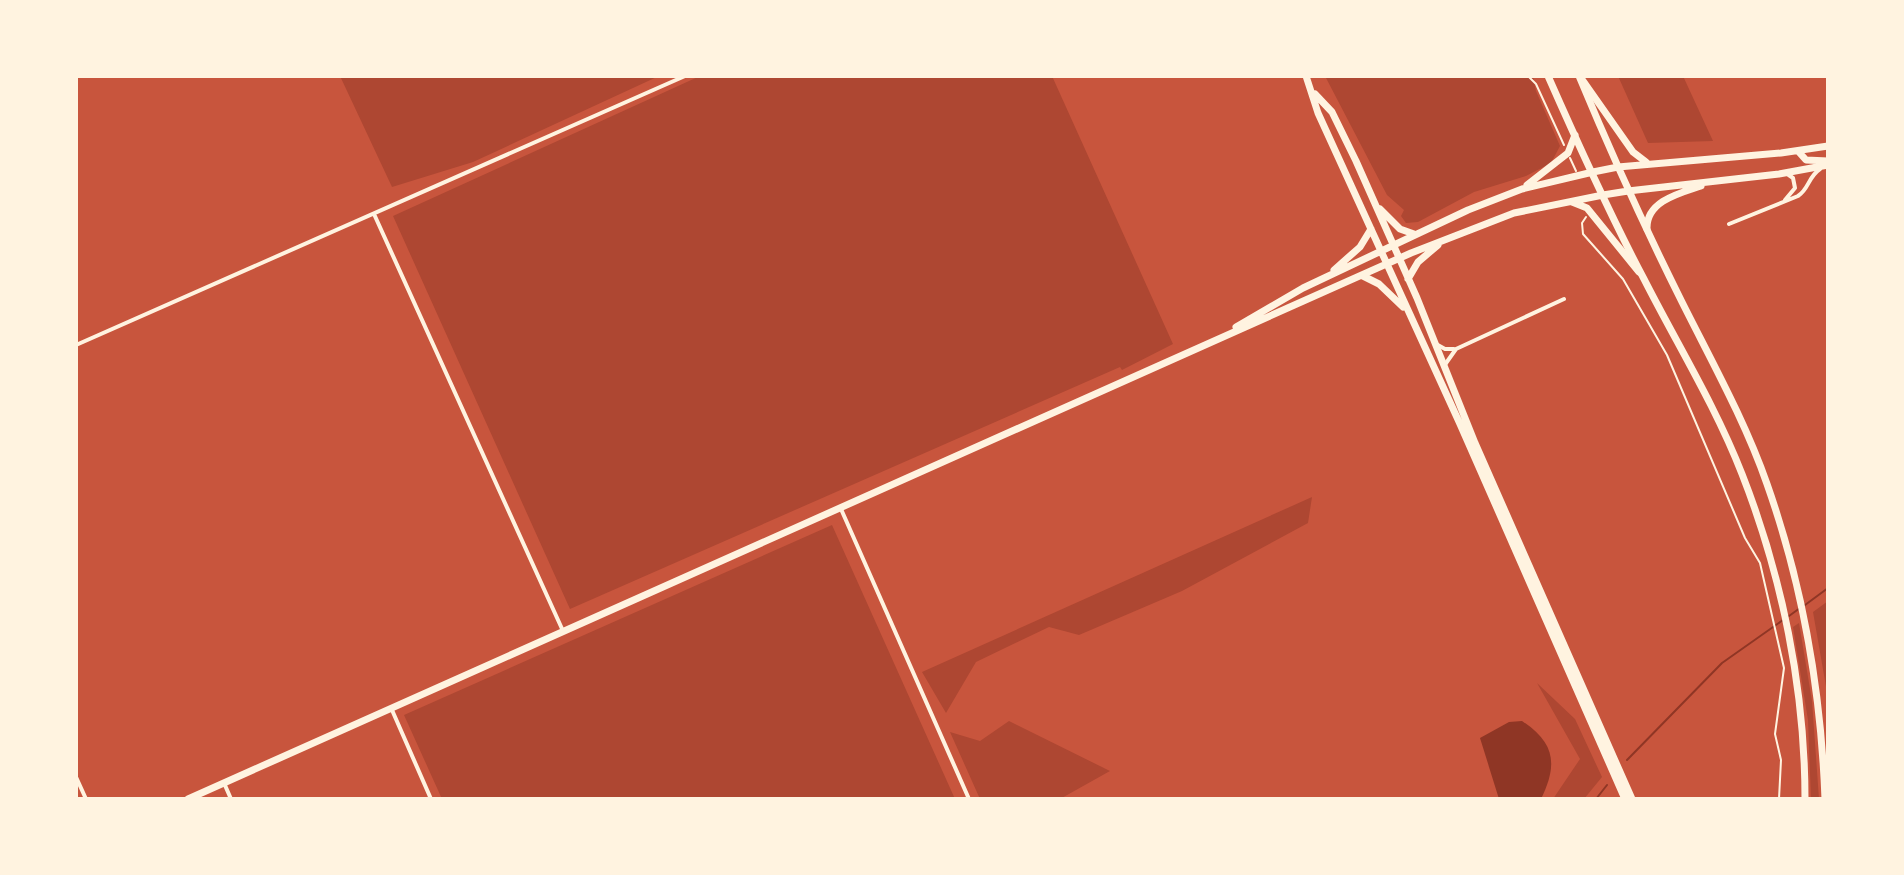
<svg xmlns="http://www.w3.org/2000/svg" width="1904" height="875" font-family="Figtree,sans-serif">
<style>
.green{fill:#ae4732}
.water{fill:#8f3625}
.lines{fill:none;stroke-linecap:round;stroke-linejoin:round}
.stream{stroke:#8f3625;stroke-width:2}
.path{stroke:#fff3e0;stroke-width:2}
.minor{stroke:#fff3e0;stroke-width:4}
.primary{stroke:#fff3e0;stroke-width:7}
.trunk{stroke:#fff3e0;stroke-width:7}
</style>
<rect width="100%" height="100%" fill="#c8553d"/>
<path class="green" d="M 340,76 L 659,76 L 473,162 L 392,187 Z
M 700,76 L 1052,76 L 1173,344 L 1122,370 L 1120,367 L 570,609 L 393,216 Z
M 1325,76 L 1533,76 L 1536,91 L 1560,146 L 1551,163 L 1526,176 L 1474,192 L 1418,222 L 1406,223 L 1401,216 L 1404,210 L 1387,195 Z
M 1618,76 L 1683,76 L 1713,141 L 1648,143 Z
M 1312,497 L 1308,523 L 1182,591 L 1079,635 L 1049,627 L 976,662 L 946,713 L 922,672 Z
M 832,525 L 955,799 L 442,799 L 404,715 Z
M 1828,601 L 1828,698 L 1813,612 Z
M 1799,623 L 1812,701 L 1819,799 L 1811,799 L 1808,720 L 1793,627 Z
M 1537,683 L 1575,719 L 1602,777 L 1584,799 L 1553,799 L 1580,759 Z
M 1009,721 L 1110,771 L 1060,799 L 980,799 L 950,732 L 980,741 Z"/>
<path class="water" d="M 1522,721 C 1555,743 1558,764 1541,799 L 1499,799 L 1480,738 L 1509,722 Z"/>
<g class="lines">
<path class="stream" d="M 1805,605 L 1828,588
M 1789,616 L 1800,608
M 1627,760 L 1722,663 L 1783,620
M 1596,799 L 1607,785"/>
<path class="path" d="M 1528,76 L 1536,84 L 1564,145
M 1570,158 L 1576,171
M 1586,217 L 1582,223 L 1583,234 L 1623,279 L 1667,355 L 1745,538 L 1760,563 L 1784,668 L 1775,734 L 1781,760 L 1779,799"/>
<path class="minor" d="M 1785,200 L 1795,188 L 1793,178 L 1786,173
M 374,214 L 563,631
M 1729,224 L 1798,196 C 1809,189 1808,177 1820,169
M 1436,344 L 1445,349 L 1454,349
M 76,345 L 685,76
M 1444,366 L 1456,349 L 1564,299
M 841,509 L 969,799
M 392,710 L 431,799
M 76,777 L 86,799
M 224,783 L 231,799"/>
<path class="primary" d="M 1306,76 L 1318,113 L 1460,424 L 1625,799
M 1581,78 L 1633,152 L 1646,162
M 1315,94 L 1332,112 L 1356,161 L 1417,298 L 1475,443 L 1632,799
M 1798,151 L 1806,160 L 1828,161
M 1618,167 L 1781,153 L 1828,146
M 1527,185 L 1568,153 L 1575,135
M 1628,191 L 1779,174 L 1828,165
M 1572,202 L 1587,208 L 1639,272
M 1380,209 L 1400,229 L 1414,234
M 1647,229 C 1646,201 1680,193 1701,186
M 1334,270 L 1360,247 L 1371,229
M 1363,276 L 1379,284 L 1403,307
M 1408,279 L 1418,262 L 1438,245
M 1236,327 L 1303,288 L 1468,210 L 1522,189 L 1593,172
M 188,799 L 1411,253 L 1514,213 L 1603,195"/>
<path class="trunk" d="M 1548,76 C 1578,144 1609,213 1644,279 C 1677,344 1715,405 1742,474 C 1782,576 1805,689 1805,799
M 1579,76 C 1611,153 1645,228 1682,302 C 1712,362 1745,421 1767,484 C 1803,586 1821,691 1825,799
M 1593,172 L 1618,167
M 1603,195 L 1628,191"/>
</g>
<rect width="1904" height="875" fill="none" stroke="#fff3e0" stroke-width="156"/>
</svg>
